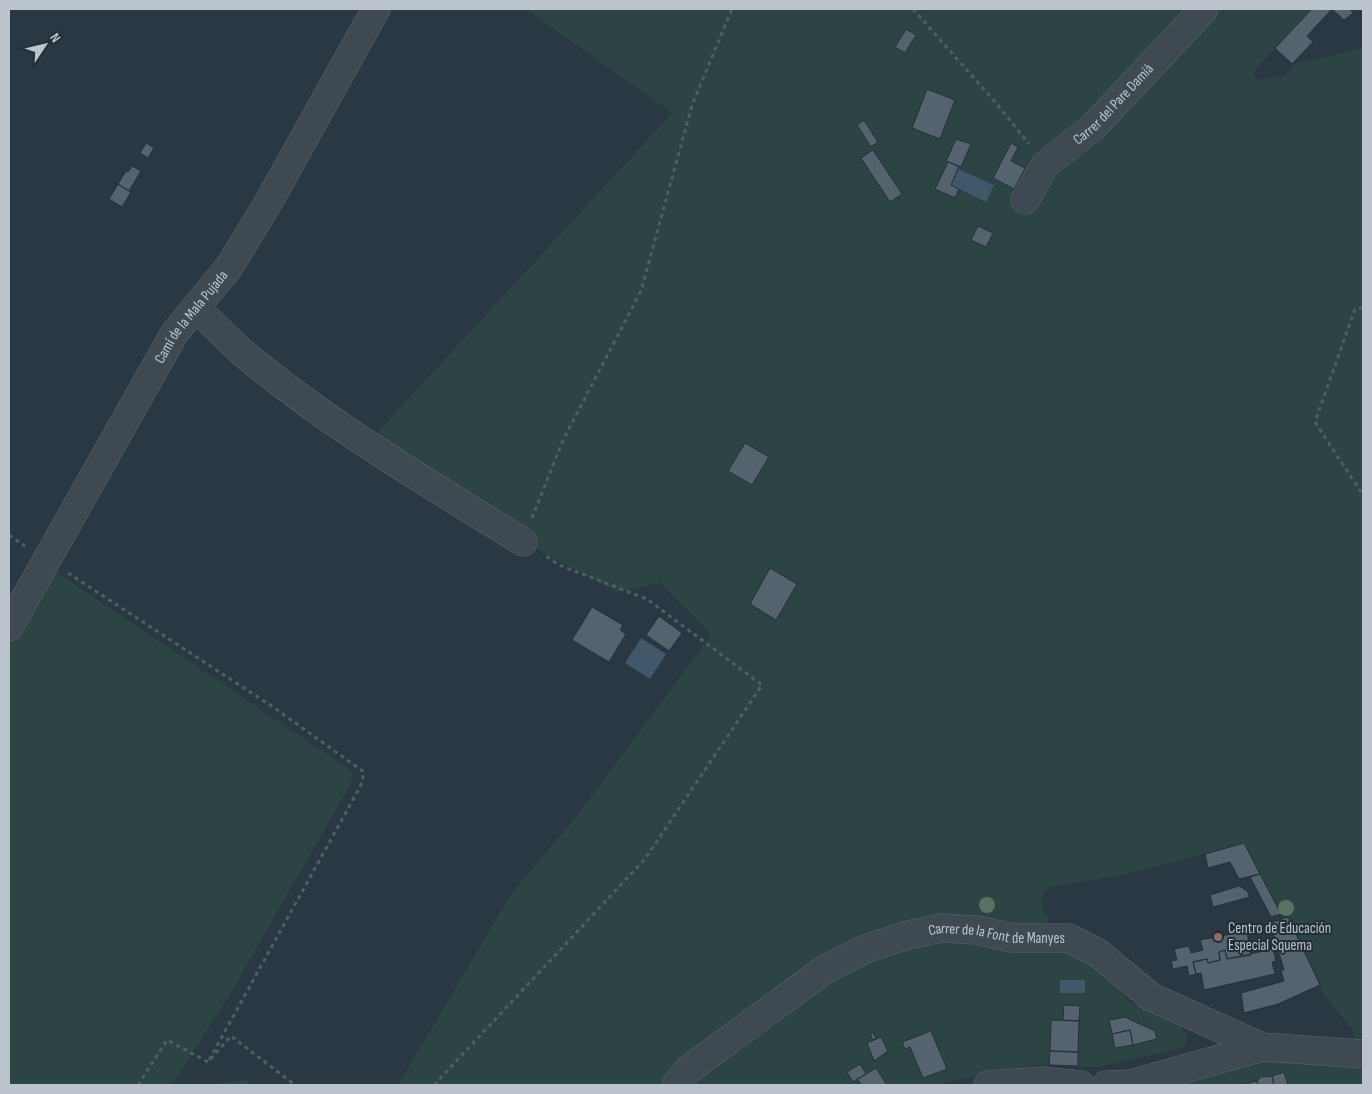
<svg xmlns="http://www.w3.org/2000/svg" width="1372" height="1094" font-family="'Sofia Sans Condensed',sans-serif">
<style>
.green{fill:#2c4443}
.water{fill:#40586a}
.building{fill:#55636f;stroke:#24303a}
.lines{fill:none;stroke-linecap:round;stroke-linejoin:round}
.minor-casing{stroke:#5c6770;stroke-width:29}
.path{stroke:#4c6161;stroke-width:3;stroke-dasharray:4 4;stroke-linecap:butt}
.minor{stroke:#3e4952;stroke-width:28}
.tree{fill:#577164}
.education-dot{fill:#8d6e63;stroke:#222e38;stroke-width:2}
.labels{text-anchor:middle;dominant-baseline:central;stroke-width:4;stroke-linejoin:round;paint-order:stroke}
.street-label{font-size:15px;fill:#bbc4cc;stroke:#222e38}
.poi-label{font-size:15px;fill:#bbc4cc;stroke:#222e38;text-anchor:start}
</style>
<rect width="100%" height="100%" fill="#2a3843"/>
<path class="green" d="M 526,9 L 1312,9 L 1253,72 L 1257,80 L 1285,75 L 1295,64 L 1363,48 L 1363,1085 L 1181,1085 L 1259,1062 L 1286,1059 L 1353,1065 L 1353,1030 L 1325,996 L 1285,912 L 1281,914 L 1244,843 L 1128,874 L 1050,887 C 1039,896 1038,908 1049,918 L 1034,949 L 1072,952 L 1099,968 L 1130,1002 L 1182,1028 L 1188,1038 L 1185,1045 L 1180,1048 L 1099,1067 L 1037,1065 L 952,1081 L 941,1085 L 398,1085 L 512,893 L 580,812 L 711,635 L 661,583 L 617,592 L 523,542 L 374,436 L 672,113 Z
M 53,570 L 349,769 L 353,775 L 350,785 L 229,996 L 172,1085 L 9,1085 L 9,646 Z
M 246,1080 L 254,1085 L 209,1085 Z"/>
<path class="water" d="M 958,169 L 994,185 L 986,202 L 951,185 Z
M 641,638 L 666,654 L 650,679 L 625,663 Z
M 1060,980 L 1085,980 L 1085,993 L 1060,993 Z"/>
<path class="building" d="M 1312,9 L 1350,9 L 1353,13 L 1344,20 L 1332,9 L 1307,36 L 1313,42 L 1292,64 L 1275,48 Z
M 906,29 L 916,35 L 905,53 L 895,47 Z
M 927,89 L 955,100 L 940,139 L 912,128 Z
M 864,120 L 878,142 L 871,147 L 857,125 Z
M 956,139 L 971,144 L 961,167 L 946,161 Z
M 146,143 L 154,148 L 148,158 L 140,153 Z
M 1011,143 L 1018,147 L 1011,161 L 1025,168 L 1014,189 L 993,178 Z
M 873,150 L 902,194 L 890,202 L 861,158 Z
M 948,162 L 959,166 L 951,185 L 959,189 L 955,198 L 935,189 Z
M 132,166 L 141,171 L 129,191 L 118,184 L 126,171 L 128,172 Z
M 118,184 L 131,192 L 122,207 L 109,199 Z
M 978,226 L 993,233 L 986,247 L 971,240 Z
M 745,443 L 769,457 L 752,485 L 728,471 Z
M 770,568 L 797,584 L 776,620 L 750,604 Z
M 592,607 L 623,625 L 620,630 L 626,634 L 609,662 L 572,640 Z
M 659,616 L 682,633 L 669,651 L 646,635 Z
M 1244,843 L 1260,874 L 1239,879 L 1230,862 L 1208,868 L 1205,854 Z
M 1260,874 L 1281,914 L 1271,917 L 1250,877 Z
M 1239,886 L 1247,891 L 1250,897 L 1213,907 L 1210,895 Z
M 1288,917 L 1320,985 L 1278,1004 L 1244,1013 L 1241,993 L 1284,981 L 1281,971 L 1284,970 L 1270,923 Z
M 1247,931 L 1251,955 L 1227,959 L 1225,950 L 1219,952 L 1220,960 L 1208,963 L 1207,959 L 1193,962 L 1196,974 L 1189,976 L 1187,966 L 1173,969 L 1171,961 L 1177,960 L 1174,949 L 1189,946 L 1191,953 L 1203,950 L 1200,940 Z
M 1273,949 L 1276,961 L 1272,962 L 1275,974 L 1204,990 L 1201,973 L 1196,974 L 1193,962 L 1207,959 L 1208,963 L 1220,960 L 1219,952 L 1225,950 L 1227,959 Z
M 1064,1005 L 1080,1006 L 1079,1021 L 1063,1020 Z
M 1125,1017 L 1155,1031 L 1157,1039 L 1133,1045 L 1130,1030 L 1112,1034 L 1109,1020 Z
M 1051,1020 L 1079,1021 L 1078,1052 L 1050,1051 Z
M 1130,1030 L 1133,1045 L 1115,1048 L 1112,1034 Z
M 931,1031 L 947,1069 L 923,1078 L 910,1047 L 905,1049 L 902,1042 Z
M 873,1032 L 876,1039 L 873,1040 L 870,1034 Z
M 881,1037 L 888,1051 L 874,1061 L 867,1043 Z
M 1050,1051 L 1078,1052 L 1078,1066 L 1049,1065 Z
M 860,1064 L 866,1074 L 853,1082 L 847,1072 Z
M 876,1068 L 887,1085 L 862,1085 L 857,1079 Z
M 1284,1072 L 1288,1085 L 1274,1085 L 1272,1076 Z
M 1272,1076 L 1274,1085 L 1258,1085 L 1257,1081 L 1261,1077 Z
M 1257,1081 L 1258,1085 L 1241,1085 Z"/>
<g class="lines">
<g class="minor-casing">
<g id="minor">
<path id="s1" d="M 1025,200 L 1045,165 L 1093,127 L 1204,9"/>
<path d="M 197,309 C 212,323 227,339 243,353 C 329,425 428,483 523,542"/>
<path id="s2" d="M 9,627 L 174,334 L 229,267 L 268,203 L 376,9"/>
<path id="s3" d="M 676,1085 L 688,1070 L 824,970 L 865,949 L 908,935 L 941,928 L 977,930 L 1012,938 L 1069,938 L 1098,953 L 1151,997 L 1262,1047 L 1363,1054"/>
<path d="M 988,1085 L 1042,1081 L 1081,1085"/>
<path d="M 1106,1085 L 1131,1084 L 1262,1047"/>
</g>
</g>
<path class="path" d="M 913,9 L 996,103 L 1029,144
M 1363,308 L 1355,309 L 1315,422 L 1363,495
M 532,518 L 563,440 L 641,291 L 692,105 L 732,9
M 9,535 L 25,546
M 68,573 L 273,707 L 364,772 L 361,785 L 208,1062
M 138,1085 L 167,1040 L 208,1062 L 231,1036 L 295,1085
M 434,1085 L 645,859 L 762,685 L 647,599 L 559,565 L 543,554"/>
<use href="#minor" class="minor"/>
</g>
<g class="tree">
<circle cx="987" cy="905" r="8"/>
<circle cx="1286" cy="908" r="8"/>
</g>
<circle class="education-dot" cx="1218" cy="937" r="5"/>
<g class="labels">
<g class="street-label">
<text stroke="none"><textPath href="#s1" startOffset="132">Carrer del Pare Damià</textPath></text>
<text stroke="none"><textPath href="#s2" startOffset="360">Camí de la Mala Pujada</textPath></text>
<text stroke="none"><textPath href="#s3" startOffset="369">Carrer de la Font de Manyes</textPath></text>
</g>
<g class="poi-label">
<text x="1228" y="928">Centro de Educación<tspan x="1228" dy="17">Especial Squema</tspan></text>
</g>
</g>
<rect width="1372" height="1094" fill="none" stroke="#bbc4cc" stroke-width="20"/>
<g transform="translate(45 45) rotate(55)" stroke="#222e38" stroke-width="4" paint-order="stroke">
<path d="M0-4L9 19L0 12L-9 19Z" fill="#bbc4cc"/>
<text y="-8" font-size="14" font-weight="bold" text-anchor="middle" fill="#bbc4cc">N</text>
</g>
</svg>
